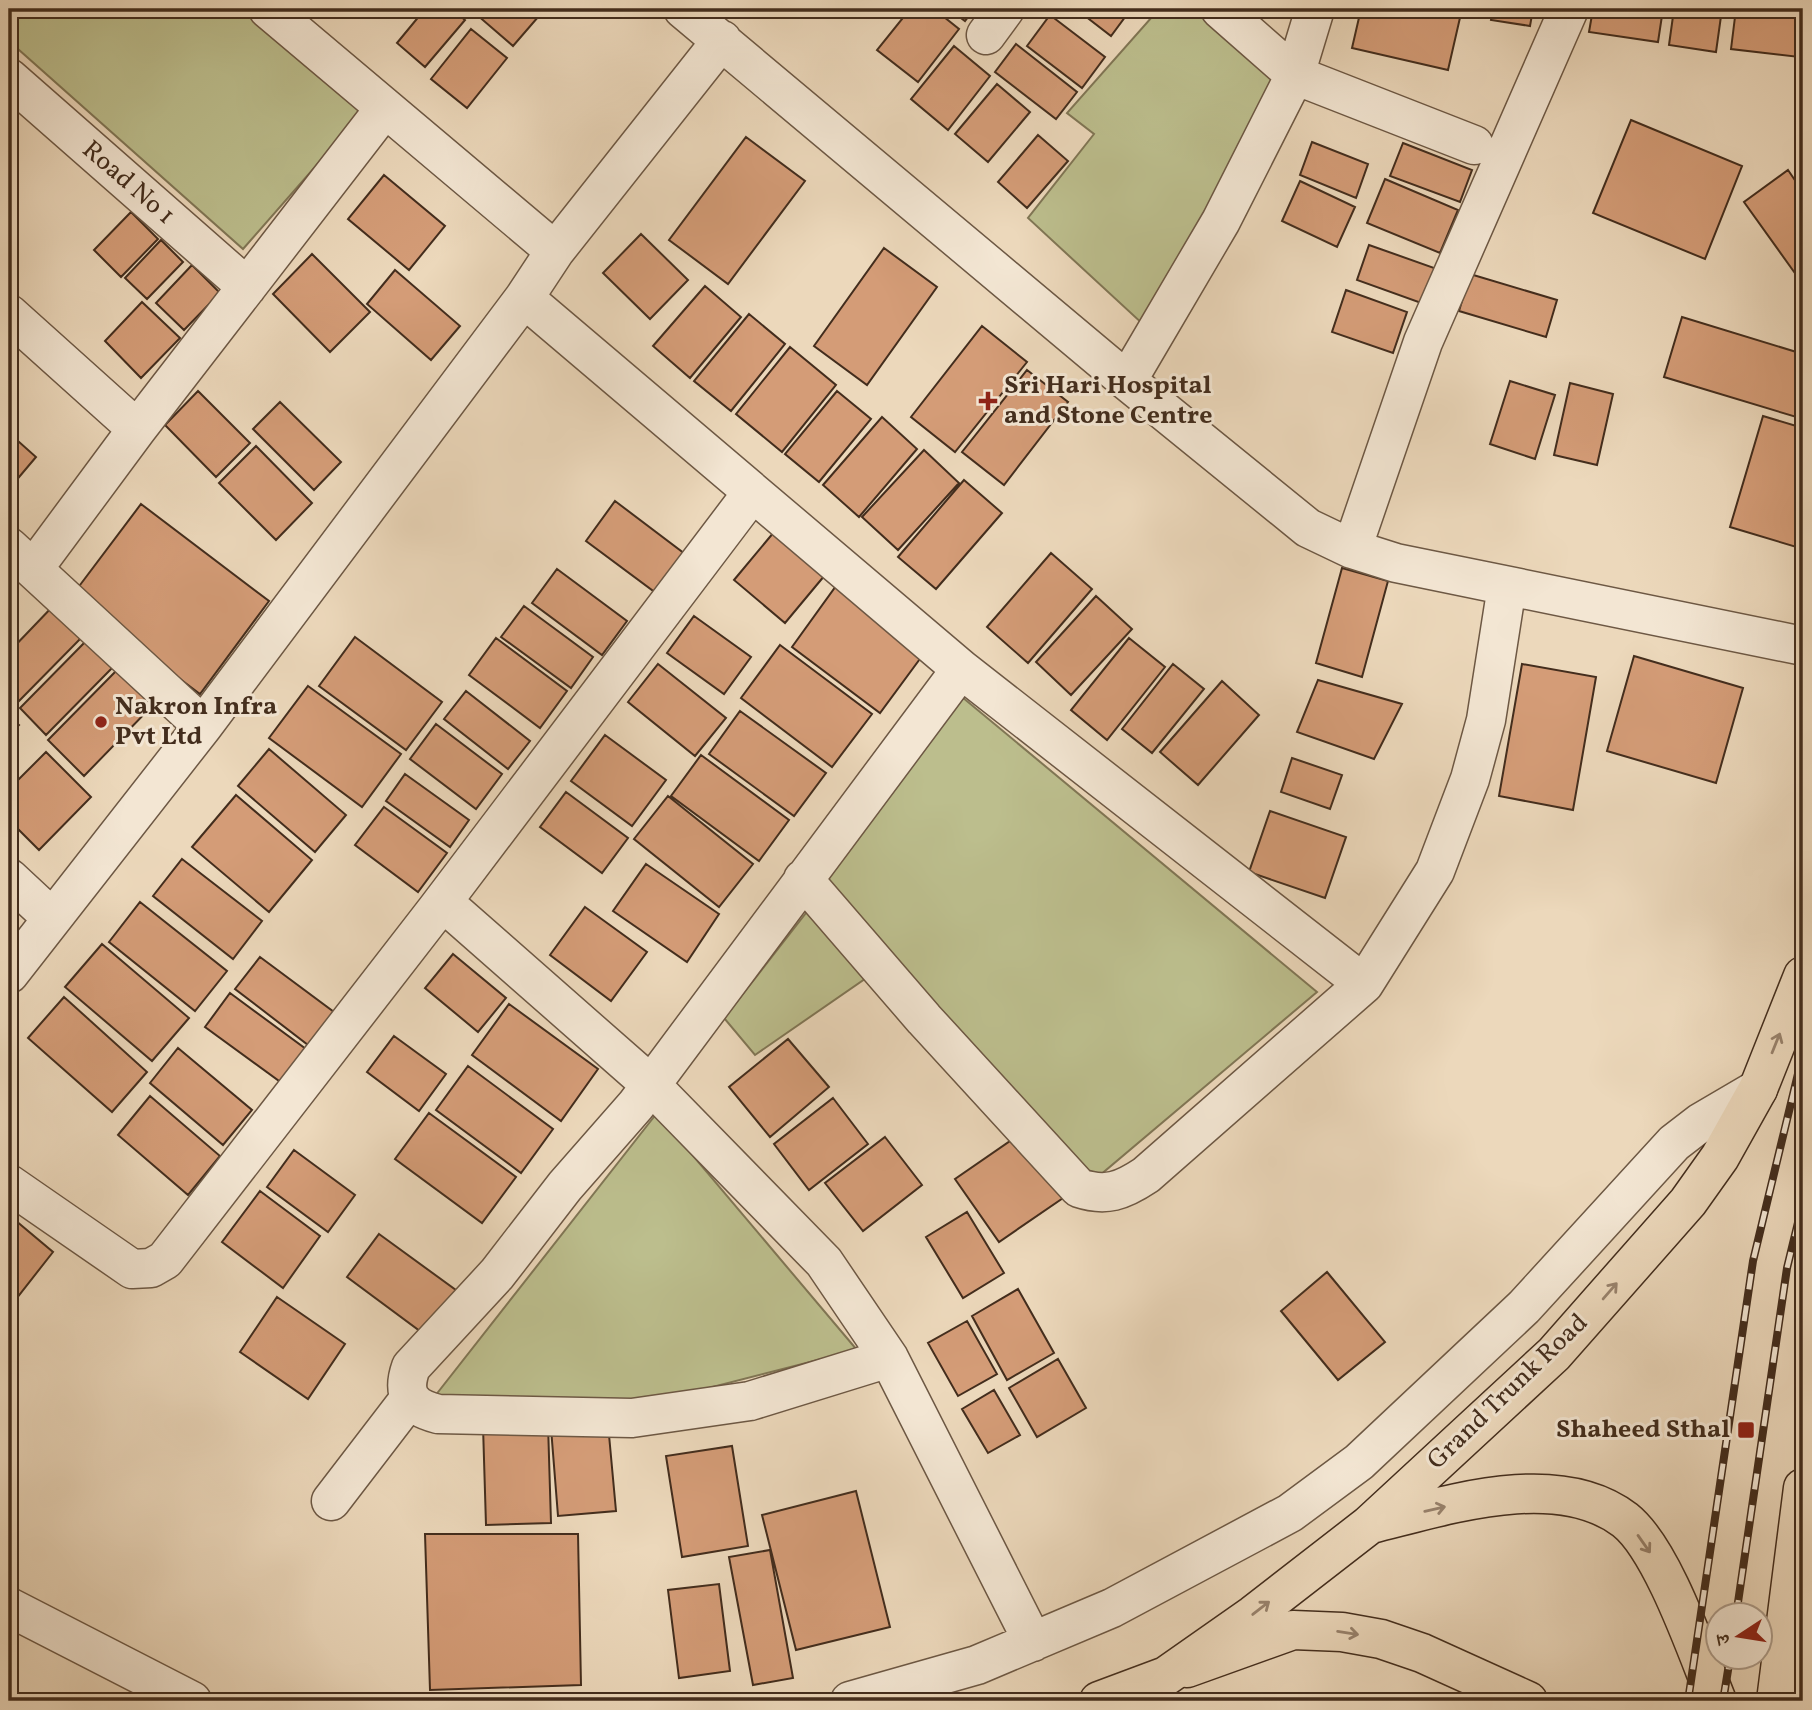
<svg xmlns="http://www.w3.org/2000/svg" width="1812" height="1710" font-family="Vollkorn,'Noto Serif Devanagari',serif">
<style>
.green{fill:#bcbe8d;stroke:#807655;stroke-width:2}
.building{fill:#d49c77;stroke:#432d1d;stroke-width:2}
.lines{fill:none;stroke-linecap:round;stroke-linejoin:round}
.minor-casing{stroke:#6d5844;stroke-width:41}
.major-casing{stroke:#432d1d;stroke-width:41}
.highway-casing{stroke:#432d1d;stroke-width:41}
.minor{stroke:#f3e6d3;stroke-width:38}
.major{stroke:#ecd8bb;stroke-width:38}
.highway{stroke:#ecd8bb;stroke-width:38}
.rail-casing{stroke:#432d1d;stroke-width:8}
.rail{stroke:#f3e6d3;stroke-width:5;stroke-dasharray:16;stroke-linecap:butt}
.oneway{stroke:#98826c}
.poi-dot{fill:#8f2418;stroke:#f3e6d3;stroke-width:2.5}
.labels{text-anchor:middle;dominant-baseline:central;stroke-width:6;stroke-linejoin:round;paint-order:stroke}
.street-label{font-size:26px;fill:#432d1d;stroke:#f3e6d3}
.poi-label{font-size:26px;font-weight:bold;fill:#432d1d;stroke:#f3e6d3;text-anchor:start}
</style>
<rect width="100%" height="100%" fill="#ecd8bb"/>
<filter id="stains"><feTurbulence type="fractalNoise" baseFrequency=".00286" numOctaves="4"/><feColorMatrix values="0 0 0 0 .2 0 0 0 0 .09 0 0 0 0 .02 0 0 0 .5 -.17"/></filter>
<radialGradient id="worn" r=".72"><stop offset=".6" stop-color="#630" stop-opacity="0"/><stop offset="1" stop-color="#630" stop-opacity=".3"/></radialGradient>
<path class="green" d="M 9,9 L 251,9 L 365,110 L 243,249 L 9,41 Z
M 1159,9 L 1202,9 L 1287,79 L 1146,327 L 1028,218 L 1094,134 L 1067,113 Z
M 962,697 L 1317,992 L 1093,1181 L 814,876 Z
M 813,904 L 872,974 L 755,1055 L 724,1018 Z
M 657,1113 L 857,1350 L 650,1403 L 435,1396 Z"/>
<path class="building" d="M 425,9 L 452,9 L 465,20 L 425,67 L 397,43 Z
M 482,9 L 545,9 L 513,46 L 477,15 Z
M 910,9 L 934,9 L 959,29 L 918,82 L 877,50 Z
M 949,9 L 974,9 L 965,21 Z
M 1076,9 L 1131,9 L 1111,36 Z
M 1361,9 L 1462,9 L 1448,70 L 1352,48 Z
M 1493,9 L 1533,9 L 1530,26 L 1491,20 Z
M 1593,9 L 1663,9 L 1658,42 L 1589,32 Z
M 1674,9 L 1722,9 L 1716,52 L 1669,45 Z
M 1736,9 L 1803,9 L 1799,57 L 1731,49 Z
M 1050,15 L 1105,57 L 1082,88 L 1027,46 Z
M 471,29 L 507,58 L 467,108 L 431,79 Z
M 1016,44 L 1077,92 L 1056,119 L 995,72 Z
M 954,46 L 990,76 L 948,130 L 911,99 Z
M 997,84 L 1030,112 L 988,162 L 955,134 Z
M 1631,120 L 1742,166 L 1705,259 L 1593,213 Z
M 1038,135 L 1068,161 L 1027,208 L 998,182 Z
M 746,137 L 805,181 L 728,284 L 669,240 Z
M 1312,142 L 1368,164 L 1356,198 L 1300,175 Z
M 1403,143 L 1472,170 L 1460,202 L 1390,176 Z
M 1788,170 L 1803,192 L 1802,283 L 1744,202 Z
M 384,175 L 445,226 L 409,270 L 348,219 Z
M 1385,179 L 1458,210 L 1440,253 L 1367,223 Z
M 1300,181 L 1355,207 L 1337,247 L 1282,221 Z
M 131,212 L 158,239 L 121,277 L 94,250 Z
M 641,234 L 688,280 L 650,319 L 603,273 Z
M 161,240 L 183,262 L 147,299 L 125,278 Z
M 1369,245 L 1437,269 L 1424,304 L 1357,280 Z
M 884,248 L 937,287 L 867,385 L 814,346 Z
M 312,254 L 370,312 L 330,352 L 273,294 Z
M 192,265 L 220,293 L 184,330 L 156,303 Z
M 395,270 L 460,326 L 431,360 L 367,304 Z
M 1470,274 L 1557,300 L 1546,337 L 1459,311 Z
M 705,286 L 741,317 L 690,378 L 653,346 Z
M 1346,290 L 1407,312 L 1393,353 L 1332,332 Z
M 142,302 L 180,338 L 141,378 L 105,341 Z
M 749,314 L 785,344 L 731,411 L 694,381 Z
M 1682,317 L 1803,354 L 1803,419 L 1664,377 Z
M 982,326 L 1027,362 L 955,452 L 911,417 Z
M 790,347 L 836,385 L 782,452 L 736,414 Z
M 1027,370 L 1068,402 L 1004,485 L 962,452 Z
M 1510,381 L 1555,395 L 1535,459 L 1490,444 Z
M 1570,383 L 1613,394 L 1597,465 L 1554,455 Z
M 198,391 L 250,443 L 216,477 L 165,425 Z
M 837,391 L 871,419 L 819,482 L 785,454 Z
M 280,402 L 341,462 L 314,490 L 253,429 Z
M 1763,416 L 1803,428 L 1803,549 L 1730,527 Z
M 882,417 L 917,449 L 859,517 L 823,485 Z
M 9,433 L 36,457 L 9,489 Z
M 256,446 L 312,503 L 276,540 L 219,483 Z
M 924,450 L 959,483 L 898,550 L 862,517 Z
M 964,480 L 1002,513 L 936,589 L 898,557 Z
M 615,501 L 685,554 L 656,593 L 586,541 Z
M 141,504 L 269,601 L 200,694 L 71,597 Z
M 774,532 L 825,575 L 785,623 L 734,580 Z
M 1051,553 L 1092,589 L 1028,663 L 987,627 Z
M 1342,568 L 1388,581 L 1362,677 L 1316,663 Z
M 557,569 L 627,621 L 602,655 L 532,603 Z
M 836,586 L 925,652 L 880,713 L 792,647 Z
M 1096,596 L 1132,629 L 1071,695 L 1036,662 Z
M 55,604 L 85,634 L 17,703 L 9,695 L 9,652 Z
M 524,606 L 593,657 L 571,688 L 501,637 Z
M 694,616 L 751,657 L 724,694 L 667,653 Z
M 355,637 L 442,702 L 406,750 L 319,686 Z
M 496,638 L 567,691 L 540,728 L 469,675 Z
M 1129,638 L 1165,667 L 1107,740 L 1071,710 Z
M 88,639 L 115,665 L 46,735 L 20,708 Z
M 780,645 L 872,714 L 832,767 L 741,698 Z
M 1634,656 L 1743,688 L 1716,783 L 1607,751 Z
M 658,664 L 726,718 L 695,756 L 628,702 Z
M 1173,664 L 1204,689 L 1152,753 L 1122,729 Z
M 1522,664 L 1596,677 L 1573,810 L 1499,796 Z
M 118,669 L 154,704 L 84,776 L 48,740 Z
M 1318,680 L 1402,704 L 1374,759 L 1297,732 Z
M 1222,681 L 1259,715 L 1198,785 L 1160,752 Z
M 308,686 L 401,754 L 362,807 L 269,738 Z
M 466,691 L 530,741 L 508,769 L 444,719 Z
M 740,711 L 826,773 L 794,816 L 709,754 Z
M 9,716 L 19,725 L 9,735 Z
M 436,724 L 502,774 L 476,809 L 410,759 Z
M 605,735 L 666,780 L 632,826 L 571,781 Z
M 269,749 L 346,815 L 315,852 L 238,786 Z
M 46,752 L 91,797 L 39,850 L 9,820 L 9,789 Z
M 701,755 L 789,820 L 759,861 L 671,796 Z
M 1292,758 L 1342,775 L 1330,809 L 1281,792 Z
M 405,774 L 469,820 L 450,847 L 386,801 Z
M 566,792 L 628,838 L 602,873 L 540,827 Z
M 236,795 L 312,860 L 269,912 L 192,847 Z
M 668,796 L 753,864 L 719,907 L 634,839 Z
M 384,807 L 447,853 L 418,892 L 355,845 Z
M 1270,811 L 1346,837 L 1325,898 L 1249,872 Z
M 182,859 L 262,921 L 233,959 L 153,896 Z
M 646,864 L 719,914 L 687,962 L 613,911 Z
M 140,902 L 227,971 L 195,1011 L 109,942 Z
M 585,907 L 647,952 L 611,1001 L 550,955 Z
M 102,944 L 189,1018 L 152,1061 L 65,987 Z
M 453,954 L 506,998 L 478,1032 L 425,988 Z
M 260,957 L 338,1015 L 312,1048 L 235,989 Z
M 230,993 L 310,1052 L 286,1086 L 205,1027 Z
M 64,997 L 147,1072 L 112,1112 L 28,1038 Z
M 509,1004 L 598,1069 L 561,1121 L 472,1055 Z
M 394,1036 L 446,1074 L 419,1111 L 367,1072 Z
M 788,1039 L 829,1087 L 770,1137 L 729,1087 Z
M 178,1048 L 252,1110 L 223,1145 L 150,1083 Z
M 468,1066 L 553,1129 L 521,1173 L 436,1110 Z
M 150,1096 L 220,1156 L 188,1195 L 118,1135 Z
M 833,1098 L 868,1144 L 809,1190 L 774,1144 Z
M 429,1113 L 516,1177 L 482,1223 L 395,1159 Z
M 1023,1132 L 1066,1196 L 999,1242 L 955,1179 Z
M 885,1137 L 922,1185 L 863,1231 L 825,1183 Z
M 294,1150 L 355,1195 L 328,1232 L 267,1187 Z
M 260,1191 L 320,1236 L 283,1288 L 222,1242 Z
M 967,1212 L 1004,1273 L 963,1298 L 926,1237 Z
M 9,1215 L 53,1252 L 9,1308 Z
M 379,1234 L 460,1293 L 428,1337 L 347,1277 Z
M 1327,1272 L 1385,1342 L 1338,1380 L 1281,1311 Z
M 1018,1289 L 1054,1353 L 1007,1380 L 972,1316 Z
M 277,1297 L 345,1344 L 308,1399 L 240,1352 Z
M 967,1321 L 997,1374 L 958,1396 L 928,1343 Z
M 1058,1359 L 1086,1408 L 1037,1437 L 1009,1388 Z
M 994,1390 L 1020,1435 L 988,1453 L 962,1409 Z
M 548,1424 L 551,1523 L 486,1525 L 483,1426 Z
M 608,1424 L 616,1511 L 558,1516 L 551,1428 Z
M 732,1446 L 748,1546 L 682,1557 L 666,1456 Z
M 856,1491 L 890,1627 L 796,1650 L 762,1515 Z
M 425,1534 L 578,1534 L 581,1685 L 430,1690 Z
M 770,1550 L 793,1678 L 753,1685 L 729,1557 Z
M 719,1584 L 730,1671 L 679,1678 L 668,1590 Z"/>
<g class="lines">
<g class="minor-casing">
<path id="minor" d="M 268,9 L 555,251
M 683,9 L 1127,381 L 1308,528 L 1352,549 L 1396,563 L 1803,646
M 1220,9 L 1295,75 L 1474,145
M 986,35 L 1005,9
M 9,78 L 247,287
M 524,298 L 961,669 L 636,1105 L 565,1186 L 497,1274 L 411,1367 C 401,1395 411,1407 438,1414 L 632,1418 L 750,1401 L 889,1358
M 9,314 L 137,429
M 1127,381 L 1221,221 L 1295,75 L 1315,9
M 9,547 L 203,726
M 1352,549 L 1423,342 L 1569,9
M 34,568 L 137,429 L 385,108
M 961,669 L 1364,984
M 9,878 L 52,918
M 803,879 L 924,1019 L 1079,1188 C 1106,1197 1122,1191 1146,1175 L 1364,984 L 1435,871 L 1470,779 L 1486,720 L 1507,586
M 443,902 L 650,1084 L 824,1262 L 889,1358 L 1033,1642
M 9,974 L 203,726 L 524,298 L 555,251 L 722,40
M 9,1184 L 132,1269 L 151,1268 L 165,1260 L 437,909 L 752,493
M 331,1501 L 410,1398
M 9,1607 L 192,1701
M 850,1701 L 977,1665 L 1112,1608 L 1290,1513 L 1359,1462 L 1524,1307 L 1674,1143 L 1700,1123 L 1758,1089"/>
</g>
<g class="major-casing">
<path id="major" d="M 1187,1668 L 1293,1630 L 1342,1632 L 1381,1639 L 1422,1653 L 1528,1701"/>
</g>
<g class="highway-casing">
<path id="highway" d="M 1371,1524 C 1445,1506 1557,1468 1625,1520 C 1663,1550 1698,1655 1717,1701
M 1099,1701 L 1166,1676 L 1253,1615 L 1369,1525 L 1554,1354 L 1688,1202 L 1720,1157 L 1758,1089 L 1803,976
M 1776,1701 L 1803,1488"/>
</g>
<use href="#minor" class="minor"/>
<use href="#major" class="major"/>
<use href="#highway" class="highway"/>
<g class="rail-casing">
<path id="rail" d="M 1736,1616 L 1787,1268 L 1803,1202
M 1688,1701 L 1753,1261 L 1803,1053
M 1723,1701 L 1730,1658"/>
</g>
<use href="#rail" class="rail"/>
</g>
<defs><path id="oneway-shaft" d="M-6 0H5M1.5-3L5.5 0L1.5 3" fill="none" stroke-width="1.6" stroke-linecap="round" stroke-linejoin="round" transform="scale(1.75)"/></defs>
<g class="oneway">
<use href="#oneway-shaft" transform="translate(1776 1043) rotate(-68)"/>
<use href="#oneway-shaft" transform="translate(1610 1291) rotate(-49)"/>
<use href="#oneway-shaft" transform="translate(1435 1509) rotate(-13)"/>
<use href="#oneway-shaft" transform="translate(1644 1544) rotate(55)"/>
<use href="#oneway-shaft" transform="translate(1261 1608) rotate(-38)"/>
<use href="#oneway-shaft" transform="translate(1348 1633) rotate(9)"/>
</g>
<g class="poi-dot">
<path d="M984.5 390.5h7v7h7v7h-7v7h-7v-7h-7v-7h7z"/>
<circle cx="101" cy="722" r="7"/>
<rect x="1737" y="1421" width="18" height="18" rx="3.5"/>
</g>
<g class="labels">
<g class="street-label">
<text transform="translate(128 183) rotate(41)">Road No 1</text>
<text transform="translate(1508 1392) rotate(-44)">Grand Trunk Road</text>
</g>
<g class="poi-label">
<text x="1004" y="386">Sri Hari Hospital<tspan x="1004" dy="30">and Stone Centre</tspan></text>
<text x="115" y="707">Nakron Infra<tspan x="115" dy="30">Pvt Ltd</tspan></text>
<text x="1730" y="1430" text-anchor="end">Shaheed Sthal</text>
</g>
</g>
<rect width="1812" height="1710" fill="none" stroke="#ecd8bb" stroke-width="35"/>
<rect x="10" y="10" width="1791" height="1689" fill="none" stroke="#432d1d" stroke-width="3.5"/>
<rect x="18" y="18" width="1777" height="1675" fill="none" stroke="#432d1d" stroke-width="2"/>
<g transform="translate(1739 1636) rotate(258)"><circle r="33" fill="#f3e6d3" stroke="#ad9c8a" stroke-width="2"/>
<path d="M0-5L12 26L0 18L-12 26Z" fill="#8f2418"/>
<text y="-10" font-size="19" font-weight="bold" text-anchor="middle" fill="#432d1d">उ</text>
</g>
<rect width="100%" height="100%" filter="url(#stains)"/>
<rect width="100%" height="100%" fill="url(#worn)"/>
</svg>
